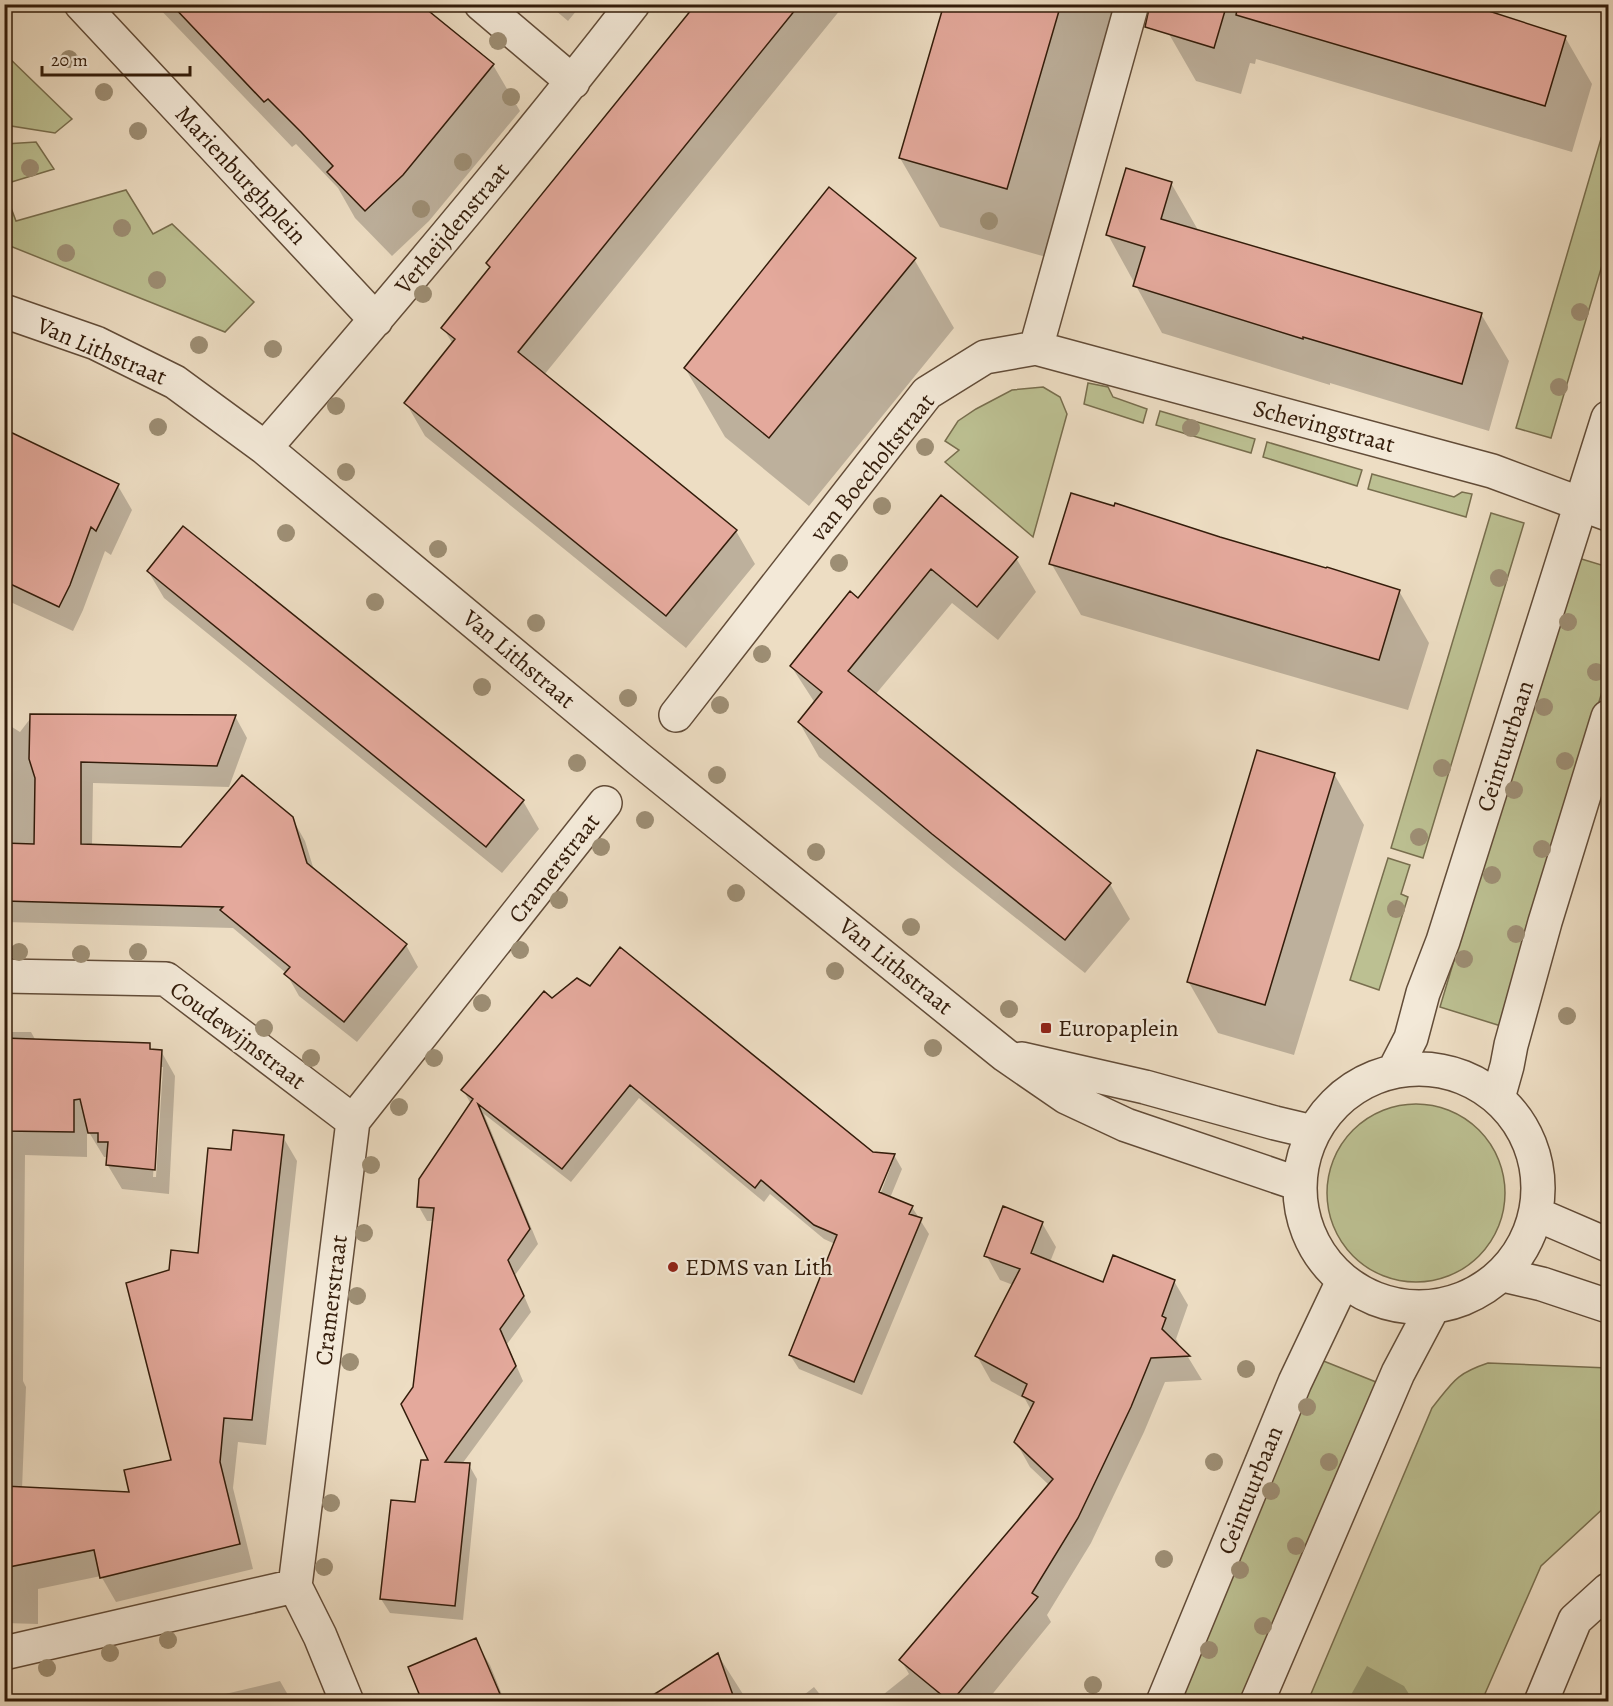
<svg xmlns="http://www.w3.org/2000/svg" width="1613" height="1706" font-family="Alegreya,serif">
<style>
.green{fill:#bcc092;stroke:#786e4e;stroke-width:1.5}
.shadow{fill:#0003;fill-rule:evenodd}
.building{fill:#e4a99c;stroke:#331c0a;stroke-width:1.5}
.lines{fill:none;stroke-linecap:round;stroke-linejoin:round}
.minor-casing{stroke:#624c38;stroke-width:36}
.minor{stroke:#f3e9d8;stroke-width:33}
.tree{fill:#9d8e74}
.poi-dot{fill:#8f2418;stroke:#f3e9d8;stroke-width:2}
.labels{text-anchor:middle;dominant-baseline:central;stroke-width:4.5;stroke-linejoin:round;paint-order:stroke}
.street-label{font-size:24px;fill:#331c0a;stroke:#f3e9d8}
.poi-label{font-size:24px;fill:#331c0a;stroke:#f3e9d8;text-anchor:start}
</style>
<rect width="100%" height="100%" fill="#edddc3"/>
<filter id="stains"><feTurbulence type="fractalNoise" baseFrequency=".00333" numOctaves="4"/><feColorMatrix values="0 0 0 0 .2 0 0 0 0 .09 0 0 0 0 .02 0 0 0 .5 -.17"/></filter>
<radialGradient id="worn" r=".72"><stop offset=".6" stop-color="#630" stop-opacity="0"/><stop offset="1" stop-color="#630" stop-opacity=".3"/></radialGradient>
<path class="green" d="M 5,54 L 72,119 L 55,133 L 5,125 Z
M 1608,115 L 1608,245 L 1551,438 L 1516,428 Z
M 36,142 L 54,169 L 5,184 L 5,144 Z
M 126,190 L 153,234 L 172,224 L 254,302 L 225,332 L 5,244 L 5,192 L 16,221 Z
M 1088,383 L 1108,387 L 1113,397 L 1147,409 L 1143,423 L 1084,404 Z
M 1043,387 L 1060,397 L 1067,414 L 1033,537 L 945,462 L 959,450 L 945,441 L 958,421 L 976,409 L 1012,390 Z
M 1160,411 L 1255,439 L 1251,453 L 1156,425 Z
M 1267,442 L 1362,470 L 1357,486 L 1263,457 Z
M 1372,474 L 1454,497 L 1462,492 L 1472,494 L 1466,517 L 1368,489 Z
M 1491,513 L 1524,523 L 1423,858 L 1391,848 Z
M 1575,557 L 1608,567 L 1608,672 L 1501,1026 L 1440,1007 Z
M 1388,858 L 1410,865 L 1401,894 L 1408,897 L 1379,990 L 1350,980 Z
M1327 1193a89 89 0 1 1 178 0a89 89 0 1 1-178 0Z
M 1316,1358 L 1376,1382 L 1244,1701 L 1177,1702 Z
M 1488,1363 L 1608,1368 L 1608,1504 L 1541,1566 L 1484,1696 L 1504,1701 L 1308,1701 L 1432,1408 C 1453,1382 1455,1374 1488,1363 Z"/>
<path class="shadow" d="M 155,4 L 418,4 L 493,65 L 520,111 L 429,221 L 392,256 L 355,218 L 338,188 L 296,144 L 292,147 Z
M 548,4 L 582,4 L 568,21 Z
M 699,4 L 845,4 L 544,375 L 736,531 L 755,564 L 686,648 L 425,436 L 406,403 L 453,344 L 443,328 Z
M 946,4 L 1121,4 L 1046,257 L 940,227 L 900,158 Z
M 1178,4 L 1454,4 L 1565,37 L 1592,84 L 1572,152 L 1256,59 L 1255,64 L 1250,63 L 1241,94 L 1196,81 L 1169,34 Z
M 1171,183 L 1198,230 L 1481,314 L 1509,361 L 1489,431 L 1330,383 L 1330,385 L 1162,333 L 1108,235 Z
M 914,259 L 954,328 L 809,506 L 725,437 L 685,368 Z
M 4,430 L 118,486 L 132,510 L 111,555 L 105,551 L 83,610 L 73,631 L 4,599 Z
M 942,497 L 1016,558 L 1036,592 L 998,640 L 952,603 L 875,695 L 1110,884 L 1130,919 L 1085,973 L 953,868 L 819,757 L 799,722 L 815,703 L 791,666 L 858,600 Z
M 1220,539 L 1399,591 L 1429,643 L 1408,710 L 1081,615 L 1051,563 Z
M 148,571 L 523,801 L 539,829 L 502,873 L 164,598 Z
M 33,715 L 235,716 L 247,738 L 229,787 L 93,783 L 92,846 L 182,849 L 292,818 L 305,841 L 314,870 L 406,945 L 418,967 L 357,1042 L 299,996 L 286,973 L 233,928 L 4,922 L 4,722 L 20,732 Z
M 1334,774 L 1364,825 L 1294,1055 L 1218,1033 L 1188,981 Z
M 552,1000 L 873,1153 L 894,1155 L 902,1169 L 890,1198 L 912,1207 L 929,1234 L 862,1395 L 799,1369 L 790,1355 L 835,1244 L 824,1239 L 770,1194 L 764,1202 L 639,1098 L 571,1182 L 484,1114 L 538,1244 L 515,1275 L 531,1312 L 507,1344 L 523,1381 L 462,1464 L 469,1465 L 477,1479 L 463,1620 L 390,1613 L 381,1599 L 431,1462 L 415,1388 L 434,1221 L 427,1221 L 419,1207 L 471,1104 L 463,1090 ZM 888,1166 L 891,1166 L 878,1200 L 875,1199 Z
M 4,1032 L 31,1032 L 36,1041 L 149,1044 L 152,1051 L 161,1051 L 175,1076 L 169,1194 L 122,1189 L 107,1164 L 108,1157 L 104,1157 L 87,1129 L 87,1157 L 25,1155 L 23,1381 L 26,1387 L 22,1489 L 131,1493 L 173,1461 L 170,1271 L 199,1254 L 233,1152 L 283,1137 L 297,1161 L 266,1445 L 238,1442 L 233,1488 L 253,1569 L 116,1602 L 101,1576 L 38,1589 L 38,1624 L 4,1623 ZM 160,1067 L 163,1067 L 156,1177 L 153,1177 Z
M 1042,1223 L 1056,1247 L 1050,1262 L 1104,1283 L 1174,1281 L 1188,1305 L 1176,1339 L 1179,1344 L 1178,1347 L 1188,1357 L 1202,1380 L 1165,1382 L 1144,1432 L 1091,1543 L 1047,1615 L 1051,1622 L 986,1702 L 874,1702 L 909,1674 L 901,1660 L 1049,1485 L 1030,1467 L 1016,1442 L 1031,1410 L 1025,1399 L 991,1381 L 977,1356 L 1013,1285 L 1000,1280 L 986,1255 Z
M 475,1640 L 490,1665 L 505,1702 L 423,1702 L 410,1668 Z
M 718,1655 L 748,1702 L 636,1702 L 676,1682 Z
M 1367,1666 L 1404,1686 L 1412,1699 L 1411,1702 L 1347,1702 Z
M 280,1681 L 292,1702 L 191,1702 Z
M 814,1687 L 826,1702 L 795,1702 Z"/>
<path class="building" d="M 171,4 L 420,4 L 494,64 L 403,175 L 365,211 L 327,172 L 333,166 L 301,132 L 268,99 L 264,102 Z
M 696,4 L 800,4 L 518,352 L 737,530 L 666,616 L 404,403 L 455,339 L 441,328 L 490,267 L 486,263 Z
M 944,4 L 1061,4 L 1007,189 L 899,158 Z
M 1150,4 L 1227,4 L 1214,48 L 1145,27 Z
M 1238,4 L 1467,4 L 1566,36 L 1545,106 L 1236,15 Z
M 1126,168 L 1172,182 L 1161,219 L 1482,313 L 1462,384 L 1303,337 L 1303,339 L 1133,286 L 1145,247 L 1106,235 Z
M 829,187 L 916,258 L 769,438 L 684,368 Z
M 4,429 L 119,484 L 96,531 L 91,527 L 70,585 L 59,607 L 4,581 Z
M 1071,493 L 1114,506 L 1115,503 L 1220,537 L 1326,568 L 1327,567 L 1400,590 L 1379,660 L 1049,564 Z
M 941,495 L 1018,557 L 977,607 L 931,569 L 848,671 L 1111,883 L 1065,940 L 932,834 L 798,722 L 822,692 L 790,666 L 850,591 L 858,598 Z
M 183,526 L 524,800 L 486,847 L 147,571 Z
M 30,714 L 236,715 L 217,766 L 81,762 L 81,844 L 181,847 L 242,775 L 293,817 L 307,863 L 407,944 L 344,1022 L 284,974 L 290,967 L 220,910 L 223,907 L 4,901 L 4,843 L 34,844 L 35,778 L 29,759 Z
M 1257,750 L 1335,773 L 1265,1005 L 1187,982 Z
M 620,947 L 873,1152 L 895,1154 L 879,1192 L 913,1206 L 909,1214 L 922,1218 L 854,1382 L 789,1355 L 837,1235 L 814,1225 L 761,1180 L 755,1188 L 630,1085 L 562,1169 L 478,1104 L 530,1229 L 508,1260 L 524,1296 L 500,1329 L 516,1366 L 445,1462 L 470,1463 L 455,1606 L 380,1599 L 391,1500 L 415,1502 L 421,1460 L 428,1460 L 401,1404 L 413,1387 L 434,1208 L 417,1207 L 419,1179 L 473,1099 L 461,1090 L 544,991 L 552,998 L 577,978 L 590,986 Z
M 4,1038 L 150,1043 L 150,1049 L 162,1050 L 155,1170 L 106,1165 L 108,1142 L 98,1142 L 98,1133 L 88,1133 L 80,1099 L 74,1100 L 74,1132 L 4,1131 Z
M 233,1130 L 284,1135 L 252,1420 L 224,1418 L 220,1462 L 240,1544 L 100,1578 L 94,1550 L 4,1568 L 4,1486 L 129,1492 L 124,1470 L 171,1460 L 126,1283 L 169,1270 L 171,1250 L 198,1253 L 208,1148 L 231,1150 Z
M 1003,1206 L 1043,1222 L 1031,1253 L 1103,1282 L 1113,1255 L 1175,1280 L 1162,1316 L 1166,1318 L 1162,1329 L 1190,1356 L 1151,1358 L 1131,1407 L 1078,1518 L 1032,1593 L 1038,1597 L 952,1701 L 949,1701 L 899,1660 L 1053,1479 L 1014,1442 L 1034,1402 L 1022,1396 L 1027,1384 L 975,1356 L 1020,1269 L 984,1256 Z
M 476,1638 L 503,1701 L 422,1701 L 408,1667 Z
M 718,1653 L 735,1701 L 644,1701 Z"/>
<g class="lines">
<g class="minor-casing">
<path id="minor" d="M 81,4 L 376,320
M 481,4 L 573,82
M 4,311 L 96,343 L 175,382 L 265,448 L 640,760 L 1005,1055 L 1066,1097 L 1126,1125 L 1299,1184
M 1036,348 L 1492,471 L 1608,514
M 265,448 C 391,303 515,156 633,4
M 676,715 L 927,393 L 985,357 L 1036,348 L 1132,4
M 4,976 L 166,979 L 353,1121
M 1022,1059 L 1145,1087 L 1275,1123 L 1313,1132
M1300 1188a119 119 0 1 1 238 0a119 119 0 1 1-238 0Z
M 1394,1071 L 1411,1038 L 1423,993 L 1443,941 L 1608,418
M 1498,1098 L 1507,1066 L 1511,1045 L 1545,922 L 1608,717
M 1536,1214 L 1608,1245
M 1503,1275 L 1542,1284 L 1608,1306
M 295,1586 L 320,1636 L 347,1702
M 4,1653 L 295,1586 L 353,1121 L 605,803
M 1163,1702 L 1295,1382 L 1343,1281
M 1257,1702 L 1398,1373 L 1433,1307
M 1541,1702 L 1575,1620 L 1608,1590"/>
</g>
<use href="#minor" class="minor"/>
</g>
<g class="tree">
<circle cx="498" cy="41" r="9"/>
<circle cx="69" cy="59" r="9"/>
<circle cx="104" cy="92" r="9"/>
<circle cx="511" cy="97" r="9"/>
<circle cx="138" cy="131" r="9"/>
<circle cx="463" cy="162" r="9"/>
<circle cx="30" cy="168" r="9"/>
<circle cx="421" cy="209" r="9"/>
<circle cx="989" cy="221" r="9"/>
<circle cx="122" cy="228" r="9"/>
<circle cx="66" cy="253" r="9"/>
<circle cx="157" cy="280" r="9"/>
<circle cx="423" cy="294" r="9"/>
<circle cx="1580" cy="312" r="9"/>
<circle cx="199" cy="345" r="9"/>
<circle cx="273" cy="349" r="9"/>
<circle cx="1559" cy="387" r="9"/>
<circle cx="336" cy="406" r="9"/>
<circle cx="158" cy="427" r="9"/>
<circle cx="1191" cy="428" r="9"/>
<circle cx="925" cy="447" r="9"/>
<circle cx="346" cy="472" r="9"/>
<circle cx="882" cy="506" r="9"/>
<circle cx="286" cy="533" r="9"/>
<circle cx="438" cy="549" r="9"/>
<circle cx="839" cy="563" r="9"/>
<circle cx="1499" cy="578" r="9"/>
<circle cx="375" cy="602" r="9"/>
<circle cx="1568" cy="622" r="9"/>
<circle cx="536" cy="623" r="9"/>
<circle cx="762" cy="654" r="9"/>
<circle cx="1596" cy="672" r="9"/>
<circle cx="482" cy="687" r="9"/>
<circle cx="628" cy="698" r="9"/>
<circle cx="720" cy="705" r="9"/>
<circle cx="1544" cy="707" r="9"/>
<circle cx="1565" cy="761" r="9"/>
<circle cx="577" cy="763" r="9"/>
<circle cx="1442" cy="768" r="9"/>
<circle cx="717" cy="775" r="9"/>
<circle cx="1514" cy="790" r="9"/>
<circle cx="645" cy="820" r="9"/>
<circle cx="1419" cy="837" r="9"/>
<circle cx="601" cy="847" r="9"/>
<circle cx="1542" cy="849" r="9"/>
<circle cx="816" cy="852" r="9"/>
<circle cx="1492" cy="875" r="9"/>
<circle cx="736" cy="893" r="9"/>
<circle cx="559" cy="900" r="9"/>
<circle cx="1396" cy="909" r="9"/>
<circle cx="911" cy="927" r="9"/>
<circle cx="1516" cy="934" r="9"/>
<circle cx="520" cy="950" r="9"/>
<circle cx="19" cy="952" r="9"/>
<circle cx="138" cy="952" r="9"/>
<circle cx="81" cy="954" r="9"/>
<circle cx="1464" cy="959" r="9"/>
<circle cx="835" cy="971" r="9"/>
<circle cx="482" cy="1003" r="9"/>
<circle cx="1009" cy="1009" r="9"/>
<circle cx="1567" cy="1016" r="9"/>
<circle cx="264" cy="1028" r="9"/>
<circle cx="933" cy="1048" r="9"/>
<circle cx="311" cy="1058" r="9"/>
<circle cx="434" cy="1058" r="9"/>
<circle cx="399" cy="1107" r="9"/>
<circle cx="371" cy="1165" r="9"/>
<circle cx="364" cy="1233" r="9"/>
<circle cx="357" cy="1296" r="9"/>
<circle cx="350" cy="1362" r="9"/>
<circle cx="1246" cy="1369" r="9"/>
<circle cx="1307" cy="1407" r="9"/>
<circle cx="1214" cy="1462" r="9"/>
<circle cx="1329" cy="1462" r="9"/>
<circle cx="1271" cy="1491" r="9"/>
<circle cx="331" cy="1503" r="9"/>
<circle cx="1296" cy="1546" r="9"/>
<circle cx="1164" cy="1559" r="9"/>
<circle cx="324" cy="1567" r="9"/>
<circle cx="1240" cy="1570" r="9"/>
<circle cx="1263" cy="1626" r="9"/>
<circle cx="168" cy="1640" r="9"/>
<circle cx="1209" cy="1650" r="9"/>
<circle cx="110" cy="1653" r="9"/>
<circle cx="47" cy="1668" r="9"/>
<circle cx="1093" cy="1685" r="9"/>
</g>
<g class="poi-dot">
<rect x="1040" y="1022" width="12" height="12" rx="3"/>
<circle cx="673" cy="1267" r="6"/>
</g>
<g class="labels">
<g class="street-label">
<text transform="translate(241 175) rotate(47)">Marienburghplein</text>
<text transform="translate(452 228) rotate(-50)">Verheijdenstraat</text>
<text transform="translate(102 351) rotate(23)">Van Lithstraat</text>
<text transform="translate(1324 426) rotate(15)">Schevingstraat</text>
<text transform="translate(872 467) rotate(-51)">van Boecholtstraat</text>
<text transform="translate(519 659) rotate(40)">Van Lithstraat</text>
<text transform="translate(1505 746) rotate(-72)">Ceintuurbaan</text>
<text transform="translate(554 868) rotate(-52)">Cramerstraat</text>
<text transform="translate(896 966) rotate(39)">Van Lithstraat</text>
<text transform="translate(238 1035) rotate(37)">Coudewijnstraat</text>
<text transform="translate(331 1300) rotate(-83)">Cramerstraat</text>
<text transform="translate(1250 1490) rotate(-68)">Ceintuurbaan</text>
</g>
<g class="poi-label">
<text x="1058" y="1028">Europaplein</text>
<text x="685" y="1267">EDMS van Lith</text>
</g>
</g>
<rect width="1613" height="1706" fill="none" stroke="#edddc3" stroke-width="24"/>
<rect x="6" y="6" width="1601" height="1694" fill="none" stroke="#331c0a" stroke-width="3"/>
<rect x="12" y="12" width="1589" height="1682" fill="none" stroke="#331c0a" stroke-width="1.5"/>
<path d="M42 66v9h148v-9" fill="none" stroke="#331c0a" stroke-width="3"/>
<text x="51" y="66" font-size="18" fill="#331c0a" stroke="#f3e9d8" stroke-width="4.5" paint-order="stroke">20 m</text>
<rect width="100%" height="100%" filter="url(#stains)"/>
<rect width="100%" height="100%" fill="url(#worn)"/>
</svg>
